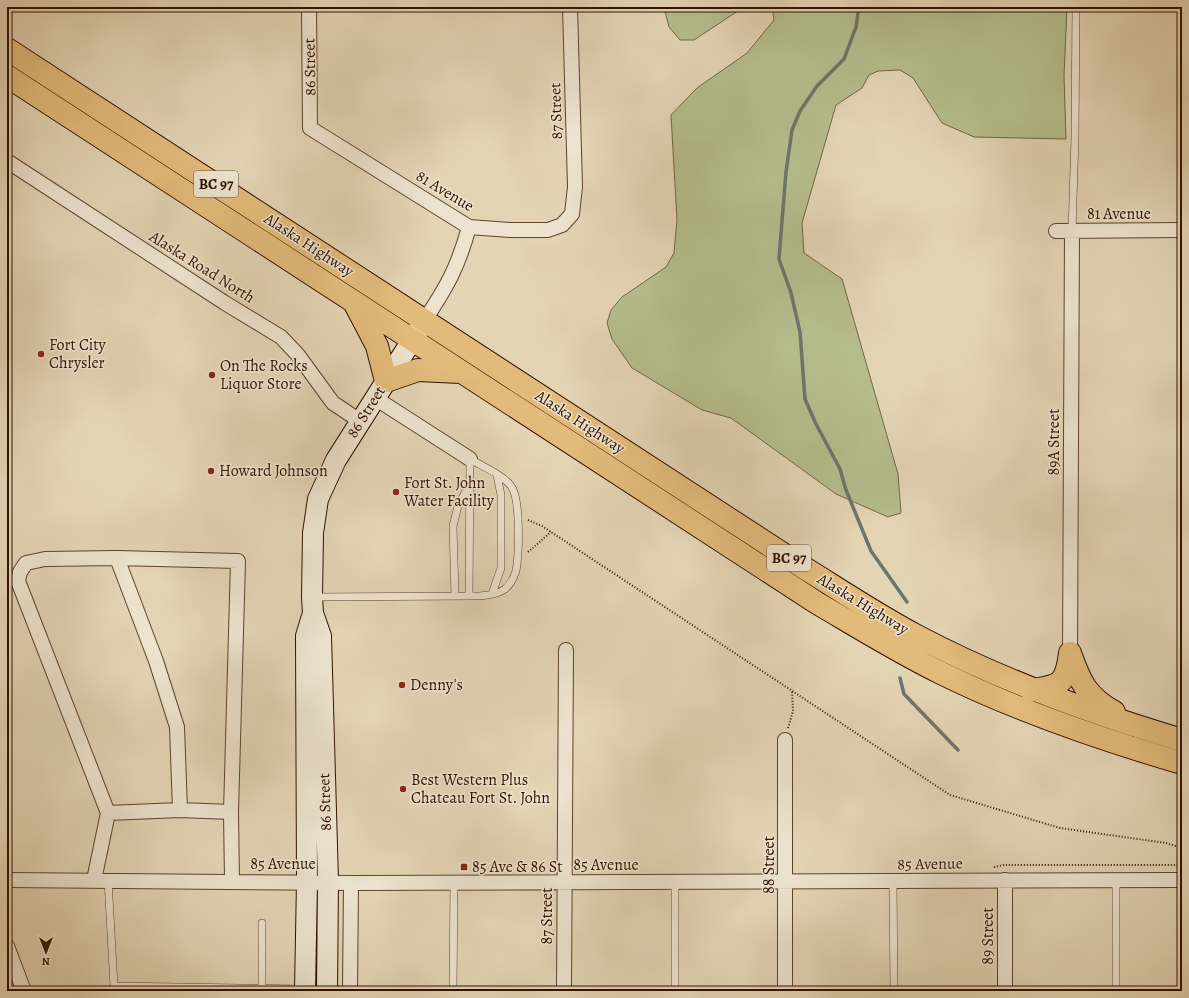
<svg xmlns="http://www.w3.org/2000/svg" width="1189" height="998" font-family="Alegreya,serif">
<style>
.green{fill:#b5bc8c;stroke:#736646}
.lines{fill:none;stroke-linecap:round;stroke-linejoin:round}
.stream{stroke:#6e756b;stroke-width:3.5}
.lane-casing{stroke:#5e422d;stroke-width:8}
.street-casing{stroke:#5e422d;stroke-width:16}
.secondary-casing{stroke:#311100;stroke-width:22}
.highway-casing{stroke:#311100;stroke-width:24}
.path{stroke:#311100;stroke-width:2;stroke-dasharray:1 2;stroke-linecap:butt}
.lane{stroke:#ede3ce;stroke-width:7}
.street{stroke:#ede3ce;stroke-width:14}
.secondary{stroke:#ede3ce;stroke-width:20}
.highway{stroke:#e2ba7a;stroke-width:22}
.poi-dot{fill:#8f2418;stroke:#ede3ce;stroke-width:1.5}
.labels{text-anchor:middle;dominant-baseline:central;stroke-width:3;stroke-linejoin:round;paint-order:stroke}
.shield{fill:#ede3ce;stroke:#69503e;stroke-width:1}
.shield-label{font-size:15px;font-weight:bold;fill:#311100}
.street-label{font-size:16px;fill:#311100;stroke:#ede3ce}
.poi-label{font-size:16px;fill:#311100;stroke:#ede3ce;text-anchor:start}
</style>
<rect width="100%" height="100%" fill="#e3d4b4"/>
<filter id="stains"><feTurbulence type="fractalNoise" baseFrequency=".005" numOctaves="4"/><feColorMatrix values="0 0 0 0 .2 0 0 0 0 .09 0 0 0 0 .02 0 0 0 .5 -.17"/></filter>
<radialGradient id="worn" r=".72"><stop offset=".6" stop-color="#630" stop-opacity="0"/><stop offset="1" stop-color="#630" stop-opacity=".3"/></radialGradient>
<path class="green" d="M 664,7 L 744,7 L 694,40 L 680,40 L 669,27 Z
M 772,7 L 1067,7 L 1064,76 L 1066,139 L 974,137 L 942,123 L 913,78 L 900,70 L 878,71 L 869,75 L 862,88 L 836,105 L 802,223 L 804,253 L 842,279 L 898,474 L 901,513 L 888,517 L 836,494 L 731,418 L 702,410 L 632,368 L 612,339 L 607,323 L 611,310 L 622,297 L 666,267 L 674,253 L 677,220 L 671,115 L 697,88 L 747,53 L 774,20 Z"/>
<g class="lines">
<path class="stream" d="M 859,7 L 856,27 L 844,59 L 817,86 L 800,111 L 792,130 L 786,172 L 779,259 L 791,293 L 800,332 L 805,399 L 815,422 L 840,469 L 846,490 L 871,551 L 907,602
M 900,678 L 904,694 L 958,750"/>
<g class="lane-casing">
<path id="lane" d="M 1072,231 L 1075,137 L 1076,7
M 492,594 L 501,568 L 501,495 L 497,475
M 455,596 L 453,526 L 458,506 L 469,485
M 313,597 L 469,596 L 470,459 C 483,467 502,474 511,486 C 521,499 519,554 516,571 C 514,577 510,585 505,589 C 495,596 480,596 469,596
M 108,880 L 114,986 L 304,989
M 1116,881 L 1116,991
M 675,882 L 675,991
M 893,882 L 894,991
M 262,991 L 262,923
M 453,991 L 454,883"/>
</g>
<g class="street-casing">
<path id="street" d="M 309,7 L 310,128 L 469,227 L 510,230 L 548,230 L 562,225 L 572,214 L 575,187 L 570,7
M 7,161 L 225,303 L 281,337 L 298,355 L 333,403 L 360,421
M 1056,231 L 1182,230
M 424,321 C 447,287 458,267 469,227
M 375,398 L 470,459
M 117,558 L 156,661 L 177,727 L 180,810
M 1070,653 L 1072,231
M 785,740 L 785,991
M 231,812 L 180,810 L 108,813 L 18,581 L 20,572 L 26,563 L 45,559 L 117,558 L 238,561 L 231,812 L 232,881
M 7,880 L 351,883 L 1182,880
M 94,880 L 108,813
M 1005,880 L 1005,991
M 7,946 L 24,991
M 350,991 L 351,883
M 564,991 L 566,650"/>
</g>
<g class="secondary-casing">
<path id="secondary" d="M 305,991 L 307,881 L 306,636 L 313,613
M 327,991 L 328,881 L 321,636 L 313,613 L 312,597 L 313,533 L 318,499 L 336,460 L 421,326"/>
</g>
<g class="highway-casing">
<path id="highway" d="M 7,49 L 806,569 C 843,592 879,616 917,636 C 1002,681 1091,713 1182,740
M 7,76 L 817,603 C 858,627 898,652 941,673 C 1018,711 1100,739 1182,763
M 355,304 L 377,346 L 386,381 L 418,370 L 460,372
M 1070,653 C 1080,682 1087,697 1114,712
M 1031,690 C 1061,686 1066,684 1070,653"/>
</g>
<path class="path" d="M 528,520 L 542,526 L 950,795 L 1060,828 L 1166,843 L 1182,848
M 528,552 L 551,532
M 788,728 L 793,711 L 792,691
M 994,867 L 1004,865 L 1182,865"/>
<use href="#lane" class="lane"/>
<use href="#street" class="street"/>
<use href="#secondary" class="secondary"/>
<use href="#highway" class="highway"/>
</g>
<g class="poi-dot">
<circle cx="41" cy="354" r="4"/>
<circle cx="212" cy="375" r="4"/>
<circle cx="211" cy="471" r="4"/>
<circle cx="396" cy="492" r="4"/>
<circle cx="402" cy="685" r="4"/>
<circle cx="403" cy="789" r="4"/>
<rect x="460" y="863" width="8" height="8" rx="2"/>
</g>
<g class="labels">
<g class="shield">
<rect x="194" y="171" width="44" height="26" rx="3"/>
<rect x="767" y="545" width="44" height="26" rx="3"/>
</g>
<g class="shield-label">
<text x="216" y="184">BC 97</text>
<text x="789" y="558">BC 97</text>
</g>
<g class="street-label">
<text transform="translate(310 67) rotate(-91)">86 Street</text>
<text transform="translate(556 111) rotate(-92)">87 Street</text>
<text transform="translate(445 191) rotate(31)">81 Avenue</text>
<text x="1119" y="214">81 Avenue</text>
<text transform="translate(309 245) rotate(33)">Alaska Highway</text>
<text transform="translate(202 267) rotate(32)">Alaska Road North</text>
<text transform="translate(366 412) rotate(-58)">86 Street</text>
<text transform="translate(580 422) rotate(33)">Alaska Highway</text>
<text transform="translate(1054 442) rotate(-90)">89A Street</text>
<text transform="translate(863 604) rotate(31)">Alaska Highway</text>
<text transform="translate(325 802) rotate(-92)">86 Street</text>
<text x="283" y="864">85 Avenue</text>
<text transform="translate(930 864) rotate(-1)">85 Avenue</text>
<text x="606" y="865">85 Avenue</text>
<text transform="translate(769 865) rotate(-90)">88 Street</text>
<text transform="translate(547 916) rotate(-90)">87 Street</text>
<text transform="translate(988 936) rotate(-90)">89 Street</text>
</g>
<g class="poi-label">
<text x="49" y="345">Fort City<tspan x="49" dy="18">Chrysler</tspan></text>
<text x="220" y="366">On The Rocks<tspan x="220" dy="18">Liquor Store</tspan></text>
<text x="219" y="471">Howard Johnson</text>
<text x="404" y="483">Fort St. John<tspan x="404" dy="18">Water Facility</tspan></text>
<text x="410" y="685">Denny's</text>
<text x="411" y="780">Best Western Plus<tspan x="411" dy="18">Chateau Fort St. John</tspan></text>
<text x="472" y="867">85 Ave &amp; 86 St</text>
</g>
</g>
<rect width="1189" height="998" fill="none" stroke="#e3d4b4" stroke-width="24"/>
<rect x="8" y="8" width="1173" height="982" fill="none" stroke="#311100" stroke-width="2"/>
<rect x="12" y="12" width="1165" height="974" fill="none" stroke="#311100"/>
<g transform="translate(46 952) rotate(180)" stroke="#ede3ce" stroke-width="3" paint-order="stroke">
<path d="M0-3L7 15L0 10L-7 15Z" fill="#311100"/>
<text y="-6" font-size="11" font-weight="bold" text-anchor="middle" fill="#311100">N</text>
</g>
<rect width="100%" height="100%" filter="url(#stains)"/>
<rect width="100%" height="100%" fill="url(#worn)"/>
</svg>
